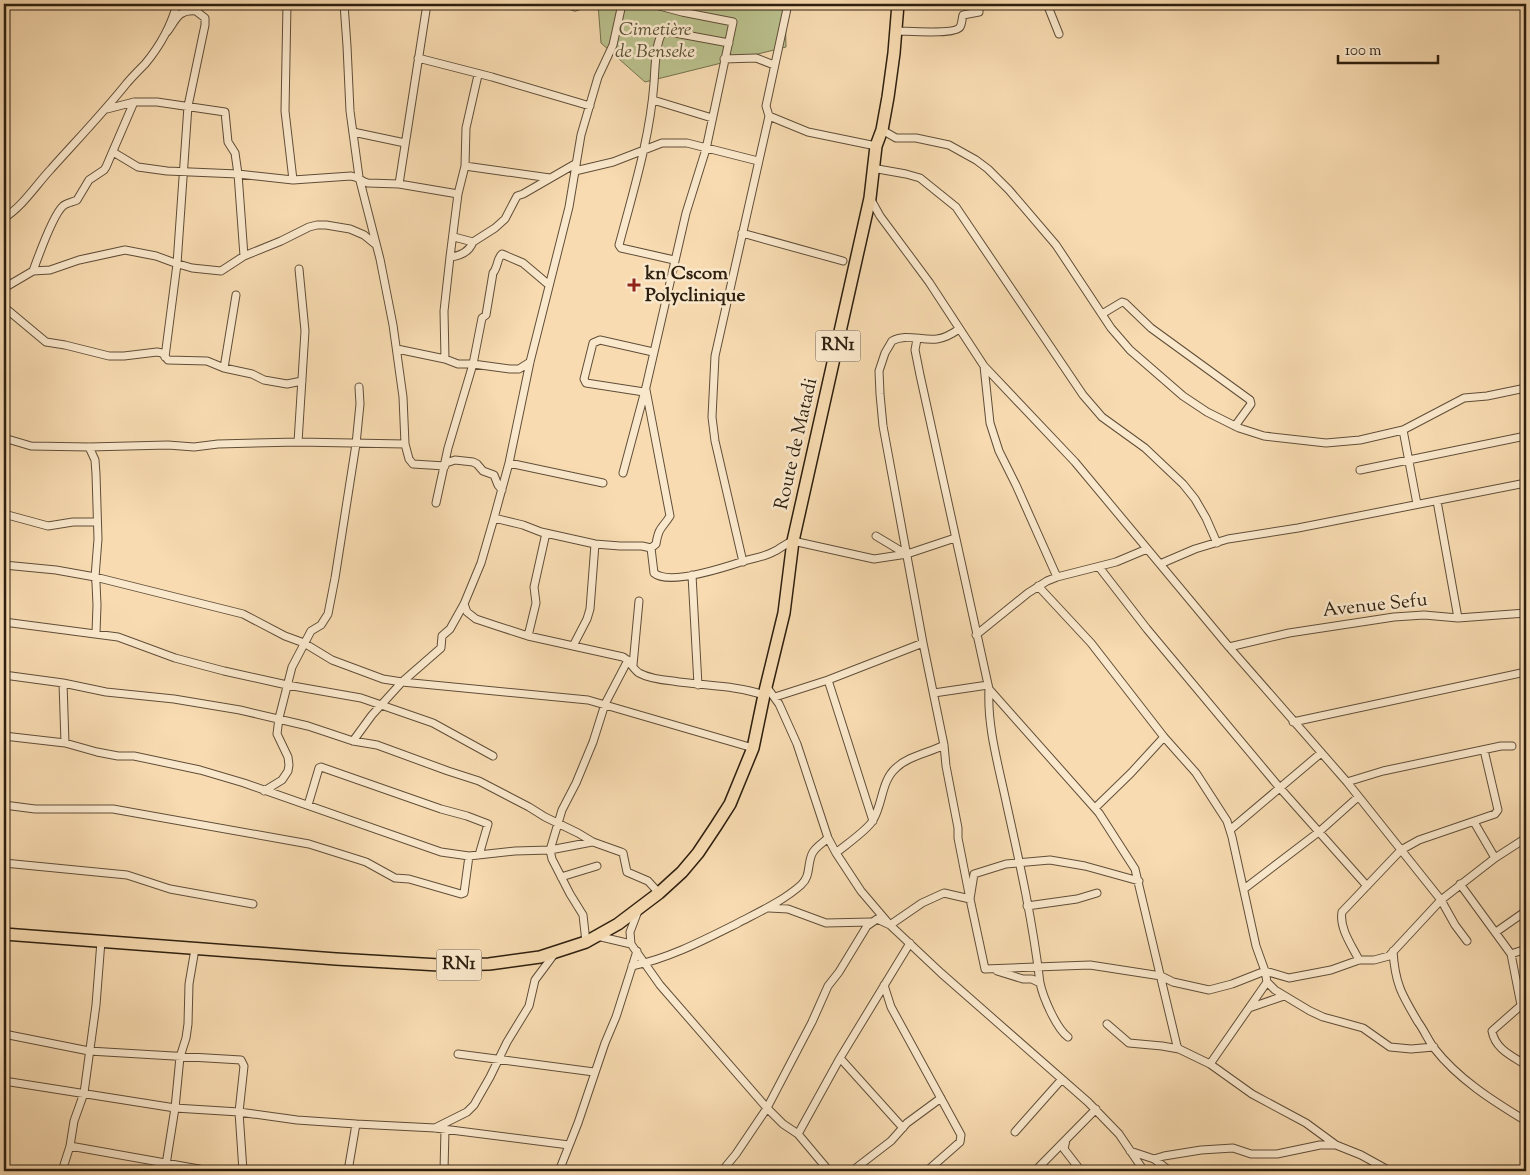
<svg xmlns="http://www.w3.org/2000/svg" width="1530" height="1175" font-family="'Sorts Mill Goudy',serif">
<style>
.green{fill:#bac18d;stroke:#74704e}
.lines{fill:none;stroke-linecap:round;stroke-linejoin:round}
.minor-casing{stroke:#604e38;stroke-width:9}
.trunk-casing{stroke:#2d1f0f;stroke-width:14}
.minor{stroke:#fae8cc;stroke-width:7}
.trunk{stroke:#f8dbb1;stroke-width:11}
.poi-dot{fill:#8f2418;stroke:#fae8cc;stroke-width:2}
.labels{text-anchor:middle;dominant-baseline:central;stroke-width:5;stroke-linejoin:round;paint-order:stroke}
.shield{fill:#fae8cc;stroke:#6a5b48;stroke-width:1}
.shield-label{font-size:18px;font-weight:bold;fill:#2d1f0f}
.park-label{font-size:19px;font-style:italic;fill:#575035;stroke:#fae8cc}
.poi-label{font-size:19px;font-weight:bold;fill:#2d1f0f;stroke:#fae8cc;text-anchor:start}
.street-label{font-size:19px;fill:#2d1f0f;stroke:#fae8cc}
</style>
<rect width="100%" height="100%" fill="#f8dbb1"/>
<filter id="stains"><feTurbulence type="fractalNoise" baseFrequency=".004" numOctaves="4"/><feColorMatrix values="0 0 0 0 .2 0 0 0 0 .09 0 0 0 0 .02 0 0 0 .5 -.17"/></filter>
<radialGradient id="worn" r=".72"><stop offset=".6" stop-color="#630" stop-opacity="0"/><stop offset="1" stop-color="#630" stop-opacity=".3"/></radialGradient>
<path class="green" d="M 598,4 L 785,4 L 786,47 L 645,82 L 601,43 Z"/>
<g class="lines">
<g class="minor-casing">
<path id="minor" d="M 287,4 L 285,111 L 293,180
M 344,4 L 347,46 L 350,111 L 359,177 L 380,259 L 393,325 L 403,397 L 405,444 L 409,459 L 413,464 L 445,466
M 566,4 L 575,7 L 585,4
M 788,4 L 766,106 L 769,116 L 808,132 L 876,146
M 1047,4 L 1059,34
M 896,31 C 907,31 955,35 960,27 C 962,24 962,18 963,15 L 979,12 L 979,4
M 418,58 L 492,77 L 590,106
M 724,59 L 756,58 L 774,65
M 653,100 L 712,118
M 107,109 L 134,102 L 157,102 L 225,112 L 228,142 L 235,153 L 238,174 L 244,256
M 882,130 L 896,138 L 916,138 L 949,145 L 976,160 L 988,169 L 1009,190 L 1056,245 L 1111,328 L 1130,350 L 1183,396 L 1207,412 L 1239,428 L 1264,436 L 1326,443 L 1360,440 L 1403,430 L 1464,398 L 1487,396 L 1526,388
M 353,132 L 405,143
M 113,152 L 138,167 L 167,171 L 238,174 L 293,180 L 351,176 C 360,177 361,182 368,183 L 399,184 L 458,194
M 465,166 L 550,178
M 872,168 L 906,174 L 920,178 L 956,207 L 1083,395 L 1102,417 L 1145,448 L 1183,484 L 1195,499 L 1206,518 L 1217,543
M 575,171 L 613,162 L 662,143 L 687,143 L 758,161
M 399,184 L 427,4
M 870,198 L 880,216 L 929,282 L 984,366 L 1075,462 L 1229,647 L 1347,782 L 1441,900 L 1455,925 L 1467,941
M 4,218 C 23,206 36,185 51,169 C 77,140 103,113 127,83 C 133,76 139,70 145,64 C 160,46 171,26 177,4
M 742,233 L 843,261
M 454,237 L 473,242
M 450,257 C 460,256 469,252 473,242 L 495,228 L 505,219 L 517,196 L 523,194 L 575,164
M 674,260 L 621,248 L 619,245 C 633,192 650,138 654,83 C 655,71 655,39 664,31 L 729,43
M 33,271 C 38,257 53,215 63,206 C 66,203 73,202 77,200 L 89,180 L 104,170 L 106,167 L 134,102
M 4,288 L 33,271 L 50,270 L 79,260 L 125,250 L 156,256 L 175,263 L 192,268 L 221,271 L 244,256 L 281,241 L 309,227 L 317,225 L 326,225 L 350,229 L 364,235 L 375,244
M 4,307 L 46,342 L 65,345 L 109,356 L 124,356 L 157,352 L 162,353 L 168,360 L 207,361 L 224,368 L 252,374 L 264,380 L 287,384 L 302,381
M 1102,314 L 1122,302 L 1125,303 L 1151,328 L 1250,400 L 1251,404 L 1235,426
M 917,339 L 915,350 L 920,375 L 989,689 C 987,728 999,767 1007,806 C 1020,864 1033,923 1040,983 C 1043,997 1056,1028 1068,1037
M 397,349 L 445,359 L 458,364 L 473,364 L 510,369 L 519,369 L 530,362
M 165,357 L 177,264 L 188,106 L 205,25 L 205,18 L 196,11 C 178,9 176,20 167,32
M 445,359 L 444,311 L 450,257 L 458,194 L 465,166 L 466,128 L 478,75
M 984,366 L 990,423 L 999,451 L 1016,485 L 1057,577
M 224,368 L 236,295
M 646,390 L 670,516 C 662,529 659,526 656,544 L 651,548
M 644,392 L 586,383 L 584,379 L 593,343 L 600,340 L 653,352
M 1403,430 L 1417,504
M 4,438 L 31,446 L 89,447 L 168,445 L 194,447 L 218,444 L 298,442 L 405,444
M 298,442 L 305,331 L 299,269
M 89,447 L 95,460 L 96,474 L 98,539 L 95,577 L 96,583 L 97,605 L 96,633
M 446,463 L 455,460 L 473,462 L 477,464 L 483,471 L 494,475 L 498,485 L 502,490
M 509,463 L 603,483
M 1360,470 L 1526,436
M 623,473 L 646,387 L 686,213 L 706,149 L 733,22 L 682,12 L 652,4
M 1437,501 L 1458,618
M 436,503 L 448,448 L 473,364 L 482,318 L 486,315 L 493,273 C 498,267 497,258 502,254 L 523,263 L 549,285
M 4,514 L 48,526 L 73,522 L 96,522
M 494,518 L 523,525 L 541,532 L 595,544 L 620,546 L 642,546 L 651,548 L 654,573 C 669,586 726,567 744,561 C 753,558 764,557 773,552 C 781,549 783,544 793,541 L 874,559 L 907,554 L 955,538
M 876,536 L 906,554
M 743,562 L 715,441 L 712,417 L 715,356 L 769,116
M 1160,564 L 1195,549 L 1228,539 L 1298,528 L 1526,483
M 4,565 L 56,570 L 95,577 L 243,614 L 285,636 L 304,643 L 332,660 L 383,679 L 402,682 L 588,700 L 753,748
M 1099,567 L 1147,629 L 1279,787 L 1367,886
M 692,575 L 698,685
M 1038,586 L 1091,643 L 1164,737 L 1196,773 L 1227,821 L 1232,837 L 1256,946 L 1265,971 L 1267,982 L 1210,1064
M 464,604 L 467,612 L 476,619 L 497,626 L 528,636 L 623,657 C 630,661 633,669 639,673 C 648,678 662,680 673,681 C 703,686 735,685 764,695
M 4,622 L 118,637 L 175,658 L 224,671 L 287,685 L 361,698 L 433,723 L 493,756
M 976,635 L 1028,593 L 1047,581 L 1057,577 L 1116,562 L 1147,549
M 528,636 L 536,603 L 534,587 L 546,533
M 573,646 L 587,619 L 590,609 L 595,544
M 1229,647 L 1289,633 L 1394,617 L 1424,615 L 1458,618 L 1526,613
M 633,665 L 639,601
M 4,675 L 63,683 L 106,692 L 174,699 L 240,710 L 308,726 L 353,741 L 377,745 L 448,771 L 479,781 L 529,807 L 545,817 L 578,833 L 593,842 L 621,852 L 623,853 L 627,872 L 648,881 L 659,893
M 828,680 L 873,821
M 63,683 L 65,743
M 766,686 L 779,704 L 797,744 L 828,838 L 836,853 L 861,891 L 890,925 L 941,973 L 1088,1102 L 1119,1134 L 1144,1171
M 989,689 L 1099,813 L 1135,869 L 1177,1046 L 1179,1049 L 1210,1064 L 1252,1094 L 1306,1123 L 1336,1145
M 934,693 L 988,685
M 775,697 L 828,680 L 923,643
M 1293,722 L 1526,672
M 4,736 L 65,743 L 97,752 L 118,756 L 134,756 L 200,770 L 244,783 L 441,852 L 469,856 L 515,851 L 550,850 L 592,842
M 353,741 L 372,715 L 402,682 L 441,648 L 442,636 L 450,629 L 464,604 L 481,563 L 494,518 L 509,463 L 530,362 L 569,207 L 581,135 L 598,77 L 613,45 L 622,4
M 1347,782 L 1383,771 L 1501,746 L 1512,746
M 264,791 L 282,780 L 288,771 L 289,765 L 288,757 L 277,734 L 279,718 L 292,667 L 311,631 L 321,625 L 328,614 L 335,578 L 356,444 L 360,404 L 359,387
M 4,805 L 35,809 L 113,809 L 309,844 L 366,862 L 395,878 L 409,879 L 461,894 L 464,893 L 469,856
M 308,805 L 319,768 L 321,767 L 441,809 L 467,816 L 488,824 L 479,855
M 1095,808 L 1131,773 L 1164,737
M 1474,822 L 1495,858
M 1230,830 L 1321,753
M 836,853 C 844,846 869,829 873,820 C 883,804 881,781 896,768 C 908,756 929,753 944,745
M 4,863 L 127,875 L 170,889 L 253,904
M 561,877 L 597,866
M 1139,881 L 1085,866 L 1050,860 L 1006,864 L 974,874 L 970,899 L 985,969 L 1090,965 L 1161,976 L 1173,982 L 1209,990 L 1232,984 L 1265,971 L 1289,978 L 1331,970 L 1359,960 L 1374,960 L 1389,956 L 1441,900 L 1495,858 L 1526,838
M 1460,884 L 1511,954 L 1521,1005 L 1526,1010
M 1244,889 L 1320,831 L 1358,797
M 1027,906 L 1077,899 L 1097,893
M 769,908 L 788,909 L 826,923 L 871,922
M 638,911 L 630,932 L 631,944 L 660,985 L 767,1108 L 783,1124 L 798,1134 L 829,1171
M 1496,932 L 1526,911
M 597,936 L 631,944
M 586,942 L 583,915 L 570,894 L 552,859 L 550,850 L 562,810 L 576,783 L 593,742 L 605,704 L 628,660
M 1393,951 C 1395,984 1402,995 1418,1022 C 1424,1030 1428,1040 1434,1048 C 1458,1079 1493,1101 1526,1121
M 1511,954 L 1526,949
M 1359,960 C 1352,946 1339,928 1342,912 L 1401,850 L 1419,840 L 1495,814 L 1498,810 L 1484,750
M 632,966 C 670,958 704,940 738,923 C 759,912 783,901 801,885 C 811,876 807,865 812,854 C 815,847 823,843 828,838
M 997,971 L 1023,979 L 1032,979 L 1040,983
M 1267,982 L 1275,990 L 1310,1011 L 1323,1017 L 1363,1028 L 1390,1047 L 1411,1049 L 1434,1047
M 884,985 L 891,1007 L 961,1135 L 960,1142 L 927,1171
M 1526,1001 L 1492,1031 C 1495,1049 1512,1056 1526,1065
M 1249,1008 L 1284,996
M 1107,1024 L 1129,1043 L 1162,1046 L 1179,1049
M 4,1034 L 89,1051 L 241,1060 L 244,1066 L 239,1112 L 243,1171
M 458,1054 L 594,1072
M 840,1058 L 903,1128
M 4,1081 L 175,1108 L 239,1112 L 297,1120 L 356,1124 L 435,1128 L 569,1145
M 444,1127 L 445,1129 L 444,1171
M 435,1128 L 467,1112 L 474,1105 L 490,1077 L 507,1042 L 529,1006 L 535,980 L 555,953
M 1015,1132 L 1062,1079
M 798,1134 L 840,1058 L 910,943
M 1066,1140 L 1064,1149 L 1081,1171
M 70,1146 L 210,1171
M 1130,1151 L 1154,1159 L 1170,1171
M 1154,1159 L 1164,1156 L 1201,1150 L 1233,1148 L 1251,1154 L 1277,1154 L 1320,1145 L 1336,1145 L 1361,1155 L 1390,1171
M 4,1170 L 11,1171
M 62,1171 L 70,1146 L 74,1121 L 84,1093 L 96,1005 L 101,941
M 165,1171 L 175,1108 L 180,1057 L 186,1038 L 188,1024 L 189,984 L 195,949
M 348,1171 L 356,1124
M 559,1171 L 578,1123 L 605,1043 L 616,1017 L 637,951
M 722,1171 L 736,1154 L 767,1108 L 812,1022 L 828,986 L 839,972 L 867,926 L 877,919 L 890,925 L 922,903 L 944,893 L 970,899 L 958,838 L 958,828 L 946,766 L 944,745 L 923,643 L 883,426 L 880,394 L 879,371 L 885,353 L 892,341 C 905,333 922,341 937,339 C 945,338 952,334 959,329
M 852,1171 L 891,1141 L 907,1123 L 941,1098
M 1035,1171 L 1096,1109"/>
</g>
<g class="trunk-casing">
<path id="trunk" d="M 4,934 L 336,959 L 439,965 L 489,964 L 540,957 L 586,942 L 618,924 L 659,893 L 682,872 L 698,853 L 716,826 L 730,804 L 753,748 L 764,695 L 784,613 L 793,541 L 870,198 L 876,146 L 882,130 L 888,97 L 894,53 L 898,4"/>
</g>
<use href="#minor" class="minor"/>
<use href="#trunk" class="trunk"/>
</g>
<path class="poi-dot" d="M631.5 277.5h5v5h5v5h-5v5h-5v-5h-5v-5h5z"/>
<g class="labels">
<g class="shield">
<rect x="815.5" y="330.5" width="45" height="31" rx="4"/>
<rect x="436.5" y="949.5" width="45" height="31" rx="4"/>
</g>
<g class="shield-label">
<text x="838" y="346">RN1</text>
<text x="459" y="965">RN1</text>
</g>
<g class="park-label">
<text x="655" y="30">Cimetière<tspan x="655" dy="22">de Benseke</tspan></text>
</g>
<g class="poi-label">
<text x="645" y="274">kn Cscom<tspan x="645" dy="22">Polyclinique</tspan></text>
</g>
<g class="street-label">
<text transform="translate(797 444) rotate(-77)">Route de Matadi</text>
<text transform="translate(1375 606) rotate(-6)">Avenue Sefu</text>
</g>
</g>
<rect width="1530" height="1175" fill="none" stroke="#f8dbb1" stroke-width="20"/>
<rect x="5" y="5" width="1520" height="1165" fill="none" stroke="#2d1f0f" stroke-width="2.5"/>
<rect x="10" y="10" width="1510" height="1155" fill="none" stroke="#2d1f0f"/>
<path d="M1338 55v8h100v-8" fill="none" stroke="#2d1f0f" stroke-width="2.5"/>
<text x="1345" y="55" font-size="15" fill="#2d1f0f" stroke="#fae8cc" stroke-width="4" paint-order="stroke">100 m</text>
<rect width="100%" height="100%" filter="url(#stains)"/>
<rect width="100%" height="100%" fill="url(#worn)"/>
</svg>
